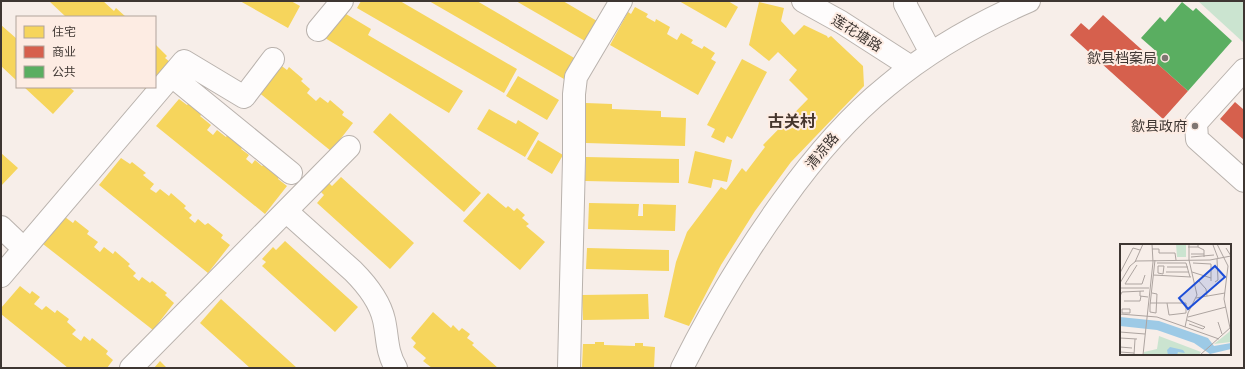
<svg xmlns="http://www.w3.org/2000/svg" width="1245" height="369" font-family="Poppins,'Noto Sans SC',sans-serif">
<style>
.green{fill:#cbe4d0}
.homes{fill:#f6d55c}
.shops{fill:#d6604d}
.public{fill:#5aae61}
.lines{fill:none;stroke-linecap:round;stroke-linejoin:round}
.minor-casing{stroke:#b9b2ad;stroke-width:24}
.minor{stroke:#fefcfc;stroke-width:22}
.poi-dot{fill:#7f7672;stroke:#fdece3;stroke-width:1.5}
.labels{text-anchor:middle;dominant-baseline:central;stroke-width:4;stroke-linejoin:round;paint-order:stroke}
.street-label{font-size:14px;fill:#3e3632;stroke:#fdece3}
.poi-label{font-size:14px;fill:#3e3632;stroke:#fdece3;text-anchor:end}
.quarter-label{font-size:16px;font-weight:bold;fill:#45352c;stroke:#fdece3}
.inset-road{fill:none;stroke:#ada4a0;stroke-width:1}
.view{fill:#1d4ed8;fill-opacity:0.15;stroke:#1d4ed8;stroke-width:2}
.inset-edge{fill:none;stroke:#3e3632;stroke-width:2}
</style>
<rect width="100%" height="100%" fill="#f7eee9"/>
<path class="green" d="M 1198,1 L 1244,1 L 1244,43 Z"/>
<path class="homes" d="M 49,1 L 103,1 L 114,11 L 116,8 L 126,17 L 66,17 Z
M 240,1 L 291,1 L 300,6 L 288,28 Z
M 361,1 L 400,1 L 517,69 L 504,93 L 357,8 Z
M 429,1 L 477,1 L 576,59 L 564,79 Z
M 516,1 L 563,1 L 597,21 L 585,41 Z
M 679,1 L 728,1 L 738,7 L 726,28 Z
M 759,2 L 784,8 L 781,21 L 794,35 L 804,25 L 827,36 L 828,38 L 831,36 L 863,66 L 864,86 L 791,162 L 755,211 L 721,265 L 689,326 L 664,317 L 676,262 L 687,232 L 721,187 L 726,190 L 742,168 L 746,172 L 765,147 L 763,145 L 808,99 L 789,80 L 797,70 L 778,52 L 769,61 L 749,45 Z
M 635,7 L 648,14 L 646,17 L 655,22 L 656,19 L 670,27 L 667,34 L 677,40 L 681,33 L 693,40 L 691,43 L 702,49 L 704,46 L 715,53 L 711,59 L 716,62 L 698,95 L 610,45 L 628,12 L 631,14 Z
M 341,11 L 371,29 L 368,35 L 463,91 L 449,113 L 325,38 Z
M 1,25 L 17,39 L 17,81 L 1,66 Z
M 155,44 L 167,56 L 165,58 L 175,66 L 150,93 L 143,87 L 155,87 Z
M 742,59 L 767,72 L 732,139 L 727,136 L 724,143 L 711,137 L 715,129 L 707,125 Z
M 279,64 L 287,70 L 289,67 L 303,79 L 301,81 L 310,89 L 307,93 L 316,101 L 320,97 L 328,103 L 330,100 L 344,112 L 342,115 L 353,123 L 331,151 L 257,91 Z
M 518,76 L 559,100 L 547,120 L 506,96 Z
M 24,87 L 69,87 L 74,91 L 53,114 Z
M 179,99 L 187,105 L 189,103 L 203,114 L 200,116 L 211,125 L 207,130 L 213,135 L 217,130 L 226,137 L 228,134 L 243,147 L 241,149 L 249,155 L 246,159 L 252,164 L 255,160 L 262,166 L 265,164 L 280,176 L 278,179 L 287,186 L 265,214 L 156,126 Z
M 586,103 L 612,104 L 612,109 L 661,111 L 661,117 L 686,118 L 685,146 L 586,143 Z
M 489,109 L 516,124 L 518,120 L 539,133 L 525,157 L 477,129 Z
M 390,113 L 481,193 L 464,212 L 373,132 Z
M 538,140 L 563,155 L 552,174 L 527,159 Z
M 695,151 L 732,160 L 727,182 L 713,179 L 711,188 L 688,183 Z
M 1,153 L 18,168 L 1,186 Z
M 586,157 L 679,159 L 679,183 L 585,181 Z
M 121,158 L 130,164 L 132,162 L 146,173 L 143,175 L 154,184 L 150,189 L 156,193 L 160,189 L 169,196 L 171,193 L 186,206 L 184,208 L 192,215 L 189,218 L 195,223 L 198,219 L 205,225 L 208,223 L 223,235 L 221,238 L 230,245 L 208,273 L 99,185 Z
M 341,177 L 414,243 L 390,269 L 317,203 L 324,195 L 321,192 L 329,183 L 332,186 Z
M 488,193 L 506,208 L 508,206 L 514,211 L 517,208 L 525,215 L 522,218 L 529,224 L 526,226 L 545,242 L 520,270 L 463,221 Z
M 589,203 L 639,204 L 638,216 L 643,216 L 643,204 L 676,205 L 675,231 L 588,229 Z
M 65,217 L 73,223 L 75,220 L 89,231 L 87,234 L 98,242 L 94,247 L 100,252 L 104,247 L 113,254 L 115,251 L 130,264 L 128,266 L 136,273 L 133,276 L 139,281 L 142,277 L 150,283 L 152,281 L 167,293 L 165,295 L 174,303 L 153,330 L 43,244 Z
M 285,241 L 358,307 L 335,332 L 262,266 L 266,262 L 262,259 L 273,247 L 276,250 Z
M 587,248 L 669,250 L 669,271 L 586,269 Z
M 20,286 L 30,294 L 32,291 L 40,297 L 34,304 L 42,310 L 46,306 L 55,313 L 57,310 L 69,319 L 67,322 L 76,330 L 72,334 L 81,341 L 84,336 L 90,341 L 92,338 L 108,351 L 106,354 L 113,360 L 107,368 L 68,368 L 1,314 L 1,308 Z
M 648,294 L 649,319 L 583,320 L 582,295 Z
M 221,299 L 297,368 L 250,368 L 200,323 Z
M 433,312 L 451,328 L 453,325 L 459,331 L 462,328 L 470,334 L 467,338 L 474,343 L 472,345 L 498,368 L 432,368 L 423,361 L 426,358 L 413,347 L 416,343 L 411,338 Z
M 595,342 L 604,342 L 604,345 L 635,346 L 635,343 L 643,343 L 643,346 L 655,347 L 654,368 L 582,368 L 583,344 L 595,344 Z
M 160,361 L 167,368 L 154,368 Z"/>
<path class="shops" d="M 1103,15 L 1188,91 L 1163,119 L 1070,35 L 1081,23 L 1089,30 Z
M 1235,102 L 1243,109 L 1244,107 L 1244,140 L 1220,119 Z"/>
<path class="public" d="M 1182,2 L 1193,11 L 1196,8 L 1232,41 L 1188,91 L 1151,58 L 1157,52 L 1141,38 L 1160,17 L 1165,22 Z"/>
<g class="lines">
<g class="minor-casing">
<path id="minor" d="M 803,1 L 841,22 L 911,67
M 906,1 L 905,4 L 931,53
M 318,30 L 342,1
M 1244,70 L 1196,123 L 1197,139 L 1244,181
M 172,76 L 291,173
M 286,211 L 353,271 C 366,284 380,302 384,320 C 388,338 386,351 396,368
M 1,227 L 24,249
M 1,276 L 184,61 L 244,97 L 273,59
M 131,368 L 349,147
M 569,368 L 574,159 L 574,94 L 576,77 L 621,1
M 682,368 C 711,310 744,255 782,202 C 812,160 846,119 887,86 C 930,50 978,23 1029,1"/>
</g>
<use href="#minor" class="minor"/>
</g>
<g class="poi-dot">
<circle cx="1165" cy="58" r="4"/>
<circle cx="1195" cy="126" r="4"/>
</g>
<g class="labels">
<g class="street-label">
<text transform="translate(857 33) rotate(32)">莲花塘路</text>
<text transform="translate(822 151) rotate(-50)">清凉路</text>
</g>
<g class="poi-label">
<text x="1157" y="58">歙县档案局</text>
<text x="1187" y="126">歙县政府</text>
</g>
<g class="quarter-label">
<text x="792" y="121">古关村</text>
</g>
</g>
<g transform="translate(1120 244)">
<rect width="111" height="111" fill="#f7eee9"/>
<path d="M 56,0 L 66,0 L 66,13 L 57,13 ZM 111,85 L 111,98 L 94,100 L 109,88 ZM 39,92 L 81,108 L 79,111 L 24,111 L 24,108 L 37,105 Z" fill="#cbe4d0"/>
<path d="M 0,73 L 39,77 L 88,94 L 94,102 L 111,99 L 111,105 L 90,110 L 74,99 L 37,86 L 0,82 ZM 50,103 L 63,106 L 65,109 L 58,108 L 57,111 L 48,111 L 47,106 Z" fill="#9dcae6"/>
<path class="inset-road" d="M 97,0 L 108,22 L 104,55 L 110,84M 93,1 L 98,14M 68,3 L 78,3 L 78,0M 78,3 L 84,6 L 84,13M 32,5 L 39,5 L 39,9 L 55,9 L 56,16M 71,10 L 84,10M 71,13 L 94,11M 15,18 L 23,0M 37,19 L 66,19 L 70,33M 73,19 L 91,20 L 91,37M 17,21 L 5,40 L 22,40 L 25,31M 38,22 L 44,22 L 43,30 L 38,29 ZM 47,23 L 68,23M 46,28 L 69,28M 72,28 L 91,34M 33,31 L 71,33M 0,34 L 0,29 L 13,4 L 20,6M 78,36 L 86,45 L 87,52M 95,38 L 98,36 L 97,15M 0,39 L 10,22 L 16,17 L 90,16 L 111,12 L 106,4M 0,44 L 29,44M 20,47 L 20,52 L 28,53M 32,49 L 37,50 L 36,69 L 30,68 L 30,61 L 35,16M 0,52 L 2,48 L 24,47M 76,54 L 105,49M 4,57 L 20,57 L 21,52M 30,59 L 66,59 L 66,69 L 49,71 L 47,59M 2,65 L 10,65 L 10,69 L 2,69 ZM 0,70 L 37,73 L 99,95M 68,73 L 106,63M 67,76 L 85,83M 98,78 L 102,90M 69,80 L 83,85 L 85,83M 65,83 L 68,69 L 77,51 L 69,16 L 69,0M 0,88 L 25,90M 0,94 L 17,95M 0,103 L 12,104M 0,108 L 14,109M 14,111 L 15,95M 23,111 L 33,18 L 32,0M 80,111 L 111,83"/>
<path class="view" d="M 95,22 L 105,33 L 68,65 L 59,54 Z"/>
<rect width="111" height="111" class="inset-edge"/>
</g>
<rect width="1245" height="369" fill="none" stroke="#3e3632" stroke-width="4"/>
<rect x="16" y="16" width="140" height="72" fill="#fdece3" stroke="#b1a39c"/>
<rect x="24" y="26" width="20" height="12" fill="#f6d55c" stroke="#b1a39c"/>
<text x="52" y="36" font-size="12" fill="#3e3632">住宅</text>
<rect x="24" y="46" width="20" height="12" fill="#d6604d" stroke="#b1a39c"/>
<text x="52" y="56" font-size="12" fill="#3e3632">商业</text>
<rect x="24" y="66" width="20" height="12" fill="#5aae61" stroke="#b1a39c"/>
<text x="52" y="76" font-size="12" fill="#3e3632">公共</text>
</svg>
